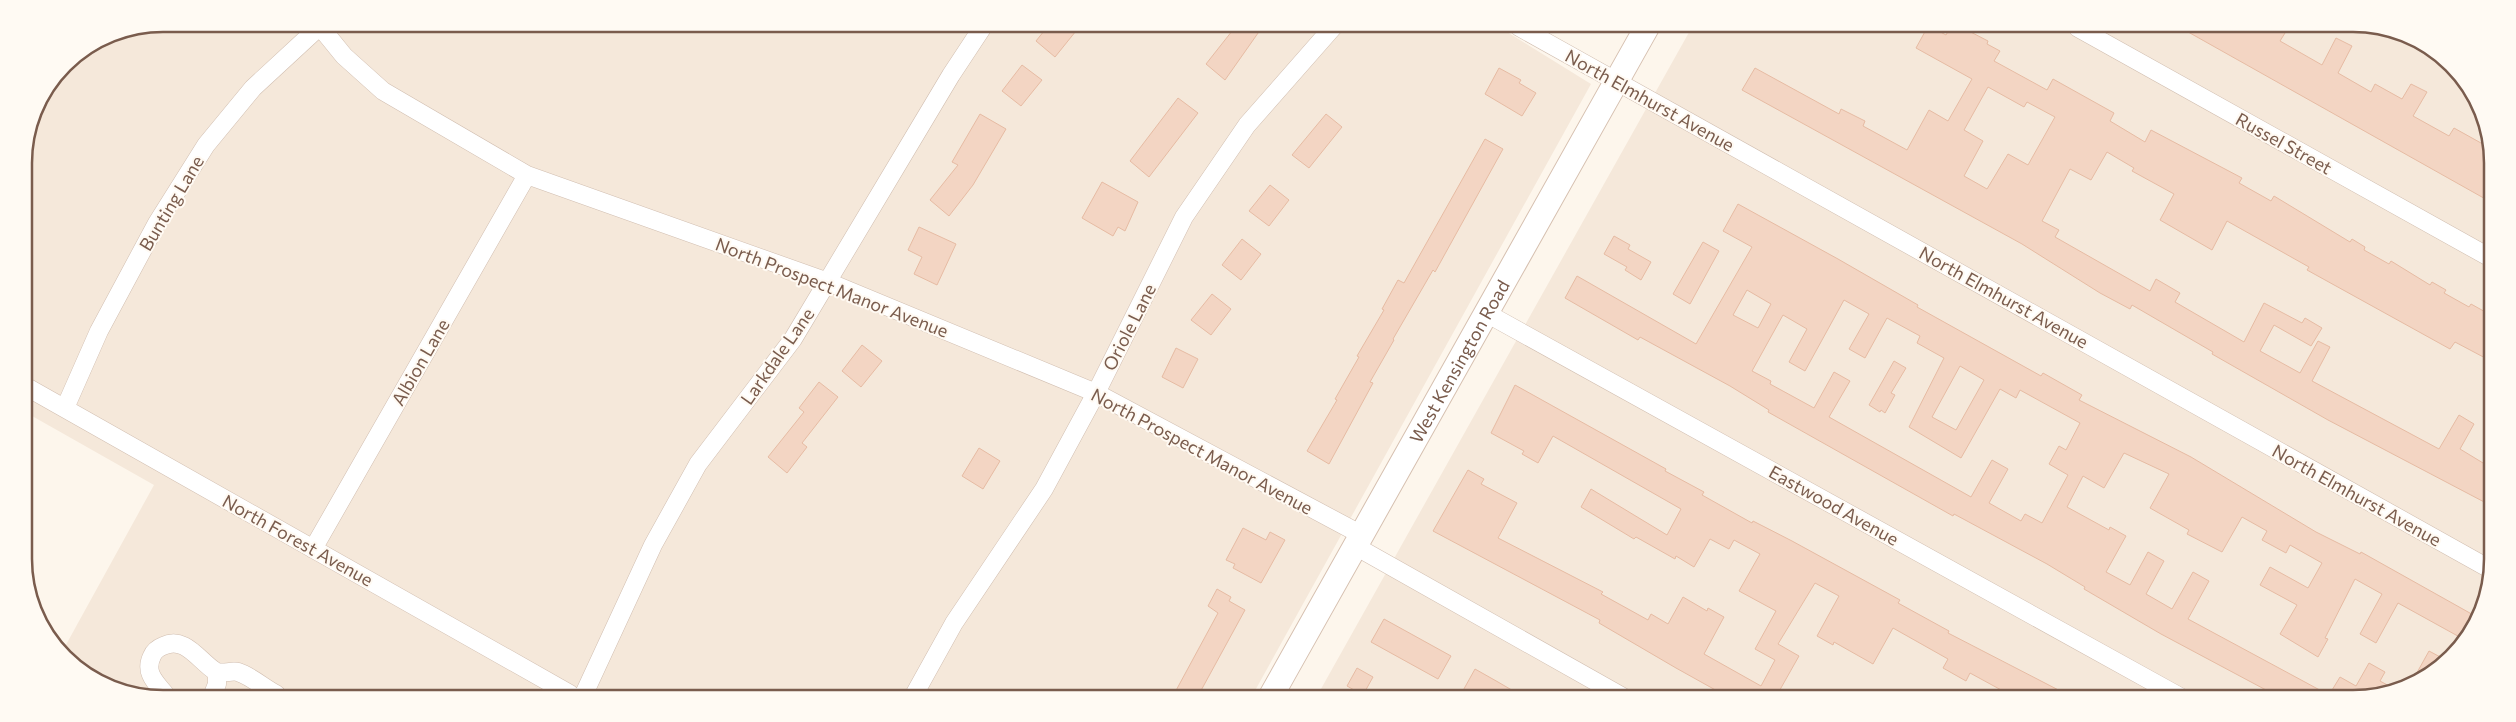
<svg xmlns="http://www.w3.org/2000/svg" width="2516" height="722" font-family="Commissioner,sans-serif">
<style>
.residential{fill:#f5e8da}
.building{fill:#f3d5c3;stroke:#e6bba3;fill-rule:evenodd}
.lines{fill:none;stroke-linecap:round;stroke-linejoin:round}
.street-casing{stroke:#d1beb0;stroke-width:19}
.secondary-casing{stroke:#d6c0b0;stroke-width:26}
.street{stroke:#fff;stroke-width:18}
.secondary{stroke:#fff;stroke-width:24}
.labels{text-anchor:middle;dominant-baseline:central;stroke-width:4;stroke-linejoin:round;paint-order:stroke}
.street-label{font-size:18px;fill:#7a5c4d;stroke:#fffaf3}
.rim{fill:none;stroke:#7a5c4d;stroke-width:2.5}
</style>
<rect width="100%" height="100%" fill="#fdf6ec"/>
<path class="residential" d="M 164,24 L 1499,27 L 1591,84 L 1252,696 L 128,694 L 65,657 L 62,652 L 154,485 L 25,412 L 24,155 L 35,110 L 65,65 L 111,34 Z
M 1692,27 L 2388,28 L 2451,65 L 2490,137 L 2488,594 L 2469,636 L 2438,669 L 2361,698 L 1317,696 Z"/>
<path class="building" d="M 1048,26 L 1080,26 L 1055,57 L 1036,41 Z
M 1236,26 L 1263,26 L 1225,80 L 1206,64 Z
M 1927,28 L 1933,28 L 1946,35 L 1950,28 L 1963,28 L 1988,41 L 1987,44 L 2000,51 L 1994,61 L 2047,90 L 2053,79 L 2114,113 L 2110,121 L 2145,142 L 2151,130 L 2242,178 L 2239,183 L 2271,201 L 2274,196 L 2350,242 L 2352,239 L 2365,247 L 2364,250 L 2389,264 L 2391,261 L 2430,285 L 2432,282 L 2446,290 L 2444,293 L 2469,307 L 2471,304 L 2489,314 L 2489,360 L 2455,342 L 2450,349 L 2307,270 L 2309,267 L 2227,221 L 2212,250 L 2160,220 L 2174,194 L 2132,171 L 2134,168 L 2107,152 L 2091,180 L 2070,169 L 2042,221 L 2059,230 L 2055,237 L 2150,291 L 2156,279 L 2180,293 L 2175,302 L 2244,342 L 2264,303 L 2302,323 L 2305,318 L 2322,328 L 2311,346 L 2274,325 L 2260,351 L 2300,373 L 2318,341 L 2330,347 L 2312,381 L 2439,449 L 2459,415 L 2474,424 L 2460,449 L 2488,466 L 2488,504 L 2328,420 L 2212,354 L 2213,352 L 2132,305 L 2130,309 L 2100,293 L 2022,244 L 1742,90 L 1755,68 L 1839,114 L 1841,109 L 1865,121 L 1863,126 L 1907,150 L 1929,110 L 1948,121 L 1972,79 L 1916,48 ZM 1988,87 L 2024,107 L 2027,102 L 2055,117 L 2028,165 L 2008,154 L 1987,189 L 1964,176 L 1983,141 L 1964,130 Z
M 2181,28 L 2278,28 L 2285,33 L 2280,41 L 2322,65 L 2336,38 L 2352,46 L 2338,73 L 2371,92 L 2375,84 L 2402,99 L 2411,84 L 2427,92 L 2413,116 L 2449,136 L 2454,128 L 2490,148 L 2489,201 Z
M 1022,65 L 1042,80 L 1021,106 L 1002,91 Z
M 1499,68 L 1521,80 L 1519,83 L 1536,93 L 1522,116 L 1485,94 Z
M 1178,98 L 1198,113 L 1149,177 L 1130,161 Z
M 980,114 L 1006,129 L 973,185 L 949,216 L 930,200 L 958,165 L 952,162 Z
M 1326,114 L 1342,127 L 1309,168 L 1292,155 Z
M 1485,139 L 1503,149 L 1435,272 L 1433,270 L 1393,339 L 1394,340 L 1370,382 L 1373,383 L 1329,464 L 1307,451 L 1337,400 L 1335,399 L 1359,357 L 1357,356 L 1384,310 L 1382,309 L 1398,280 L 1404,283 Z
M 1102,182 L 1138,202 L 1125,231 L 1118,227 L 1113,236 L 1082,218 Z
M 1270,185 L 1289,200 L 1269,226 L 1249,211 Z
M 1738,204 L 1838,259 L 1918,305 L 1917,307 L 2041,376 L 2043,373 L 2082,395 L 2079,400 L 2191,457 L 2316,532 L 2360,554 L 2361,552 L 2477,617 L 2469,636 L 2465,640 L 2398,603 L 2376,643 L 2360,634 L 2382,594 L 2355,579 L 2325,638 L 2328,639 L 2318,657 L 2280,634 L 2297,605 L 2260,585 L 2270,567 L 2308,588 L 2322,563 L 2290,545 L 2286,553 L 2262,540 L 2267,531 L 2242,517 L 2222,552 L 2187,534 L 2189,530 L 2150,508 L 2169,474 L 2124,453 L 2104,488 L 2083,476 L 2067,507 L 2109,530 L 2110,527 L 2126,536 L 2106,572 L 2130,585 L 2148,552 L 2164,561 L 2146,594 L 2172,609 L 2193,572 L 2209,581 L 2188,619 L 2329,695 L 2340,677 L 2356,686 L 2369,663 L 2385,672 L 2380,681 L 2391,687 L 2361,698 L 2281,698 L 2161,634 L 2084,589 L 2085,587 L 2047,564 L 1954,514 L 1953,516 L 1768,412 L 1769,410 L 1730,386 L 1640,337 L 1638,340 L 1565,298 L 1577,276 L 1696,344 L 1752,247 L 1723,231 ZM 1747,290 L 1771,304 L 1758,328 L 1733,315 ZM 1844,300 L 1869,314 L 1849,349 L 1865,358 L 1887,318 L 1920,336 L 1917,343 L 1944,358 L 1909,427 L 1961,458 L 2000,389 L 2016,398 L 2020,390 L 2080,423 L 2066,450 L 2059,446 L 2049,464 L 2068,475 L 2042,523 L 2025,514 L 2021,521 L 1989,503 L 2008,469 L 1992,460 L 1971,497 L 1829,417 L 1850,381 L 1834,372 L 1814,408 L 1770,384 L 1771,381 L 1752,371 L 1783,315 L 1807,329 L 1789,362 L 1805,371 ZM 1960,366 L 1984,380 L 1956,430 L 1932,417 Z
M 919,227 L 956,244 L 937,285 L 914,274 L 922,257 L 908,250 Z
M 1614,236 L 1630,245 L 1628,249 L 1651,262 L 1641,280 L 1625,270 L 1627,267 L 1604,254 Z
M 1242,239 L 1261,254 L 1241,280 L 1222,265 Z
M 1703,242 L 1719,251 L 1690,304 L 1673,294 Z
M 1212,294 L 1231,309 L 1211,335 L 1191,320 Z
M 862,345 L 882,361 L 861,387 L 842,371 Z
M 1176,348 L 1198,359 L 1183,388 L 1162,377 Z
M 1894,361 L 1906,368 L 1891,393 L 1895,395 L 1885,413 L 1881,410 L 1880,412 L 1869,405 Z
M 819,382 L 838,397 L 802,443 L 807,447 L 787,473 L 768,457 L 804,412 L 799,408 Z
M 1515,385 L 1666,469 L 1665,471 L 1704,492 L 1702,495 L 1752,523 L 1753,521 L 1792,541 L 1900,600 L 1898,603 L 1949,631 L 1948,633 L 2072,697 L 2014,697 L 1970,673 L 1966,681 L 1943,668 L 1948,659 L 1893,628 L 1873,664 L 1834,642 L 1833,645 L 1817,636 L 1839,596 L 1815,583 L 1778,644 L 1799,656 L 1777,695 L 1781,697 L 1728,697 L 1676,668 L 1599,623 L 1600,620 L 1433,531 L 1468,470 L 1484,479 L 1481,484 L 1517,503 L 1498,538 L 1603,592 L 1601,594 L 1648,620 L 1651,614 L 1668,624 L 1683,597 L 1707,611 L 1708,608 L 1724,617 L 1704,654 L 1761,686 L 1775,660 L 1755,649 L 1776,611 L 1739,591 L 1760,554 L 1734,540 L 1729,549 L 1710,539 L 1694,567 L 1676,556 L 1675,559 L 1636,537 L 1634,539 L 1581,507 L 1591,489 L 1667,535 L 1681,509 L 1553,436 L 1538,463 L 1522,454 L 1524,451 L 1491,433 Z
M 979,448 L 1000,461 L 983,489 L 962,476 Z
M 1243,528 L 1266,540 L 1270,532 L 1285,540 L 1261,583 L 1233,568 L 1235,564 L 1226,560 Z
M 1217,589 L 1231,597 L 1229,601 L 1245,610 L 1198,696 L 1173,696 L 1218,613 L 1208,606 Z
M 1384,619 L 1451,656 L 1438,679 L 1371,642 Z
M 2429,651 L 2446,660 L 2438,669 L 2414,678 Z
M 1357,668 L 1373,677 L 1363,695 L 1347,686 Z
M 1475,669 L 1498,682 L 1522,696 L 1460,696 Z"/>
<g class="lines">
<g class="street-casing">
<path id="street" d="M 318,24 L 344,56 L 383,91 L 527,175 L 828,282 L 1096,393 L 1362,535
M 1519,27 L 2488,568
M 2078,28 L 2489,257
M 1486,313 L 2182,698
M 25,386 L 570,694
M 65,408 L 99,331 L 157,223 L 206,145 L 253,88 L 319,27
M 1355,546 L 1623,697
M 313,549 L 527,175
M 165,694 C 155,682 144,672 152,656 C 154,651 158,648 163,646 C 185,635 199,661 215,671 C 222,675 231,670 238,672 C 251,676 264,688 276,694
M 213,694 L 217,684 L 217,672
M 584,694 L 653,545 L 698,464 L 793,339 L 951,75 L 984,25
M 914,695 L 954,623 L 1044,489 L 1096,393 L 1184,217 L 1247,125 L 1334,26"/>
</g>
<g class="secondary-casing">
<g id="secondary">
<path id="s1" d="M 1271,696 L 1647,27"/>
</g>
</g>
<use href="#street" class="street"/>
<use href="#secondary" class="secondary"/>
</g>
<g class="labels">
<g class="street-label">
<text transform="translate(1650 100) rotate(29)">North Elmhurst Avenue</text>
<text transform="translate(2284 143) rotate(29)">Russel Street</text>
<text transform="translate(171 203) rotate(-59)">Bunting Lane</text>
<text transform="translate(832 287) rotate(21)">North Prospect Manor Avenue</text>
<text transform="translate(2004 297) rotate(29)">North Elmhurst Avenue</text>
<text transform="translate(1129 327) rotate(-63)">Oriole Lane</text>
<text transform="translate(777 356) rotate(-55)">Larkdale Lane</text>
<text stroke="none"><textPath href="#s1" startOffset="384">West Kensington Road</textPath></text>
<text transform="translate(420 362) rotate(-60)">Albion Lane</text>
<text transform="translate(1202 451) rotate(28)">North Prospect Manor Avenue</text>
<text transform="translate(2357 495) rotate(29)">North Elmhurst Avenue</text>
<text transform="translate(1834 505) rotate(29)">Eastwood Avenue</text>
<text transform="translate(298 540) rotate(29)">North Forest Avenue</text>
</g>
</g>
<path d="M0 0H2516V722H0ZM163 32H2353A131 131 0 0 1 2484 163V559A131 131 0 0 1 2353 690H163A131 131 0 0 1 32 559V163A131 131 0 0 1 163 32Z" fill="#fffaf3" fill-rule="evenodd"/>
<path class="rim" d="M163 32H2353A131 131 0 0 1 2484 163V559A131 131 0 0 1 2353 690H163A131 131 0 0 1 32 559V163A131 131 0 0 1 163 32Z"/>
</svg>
